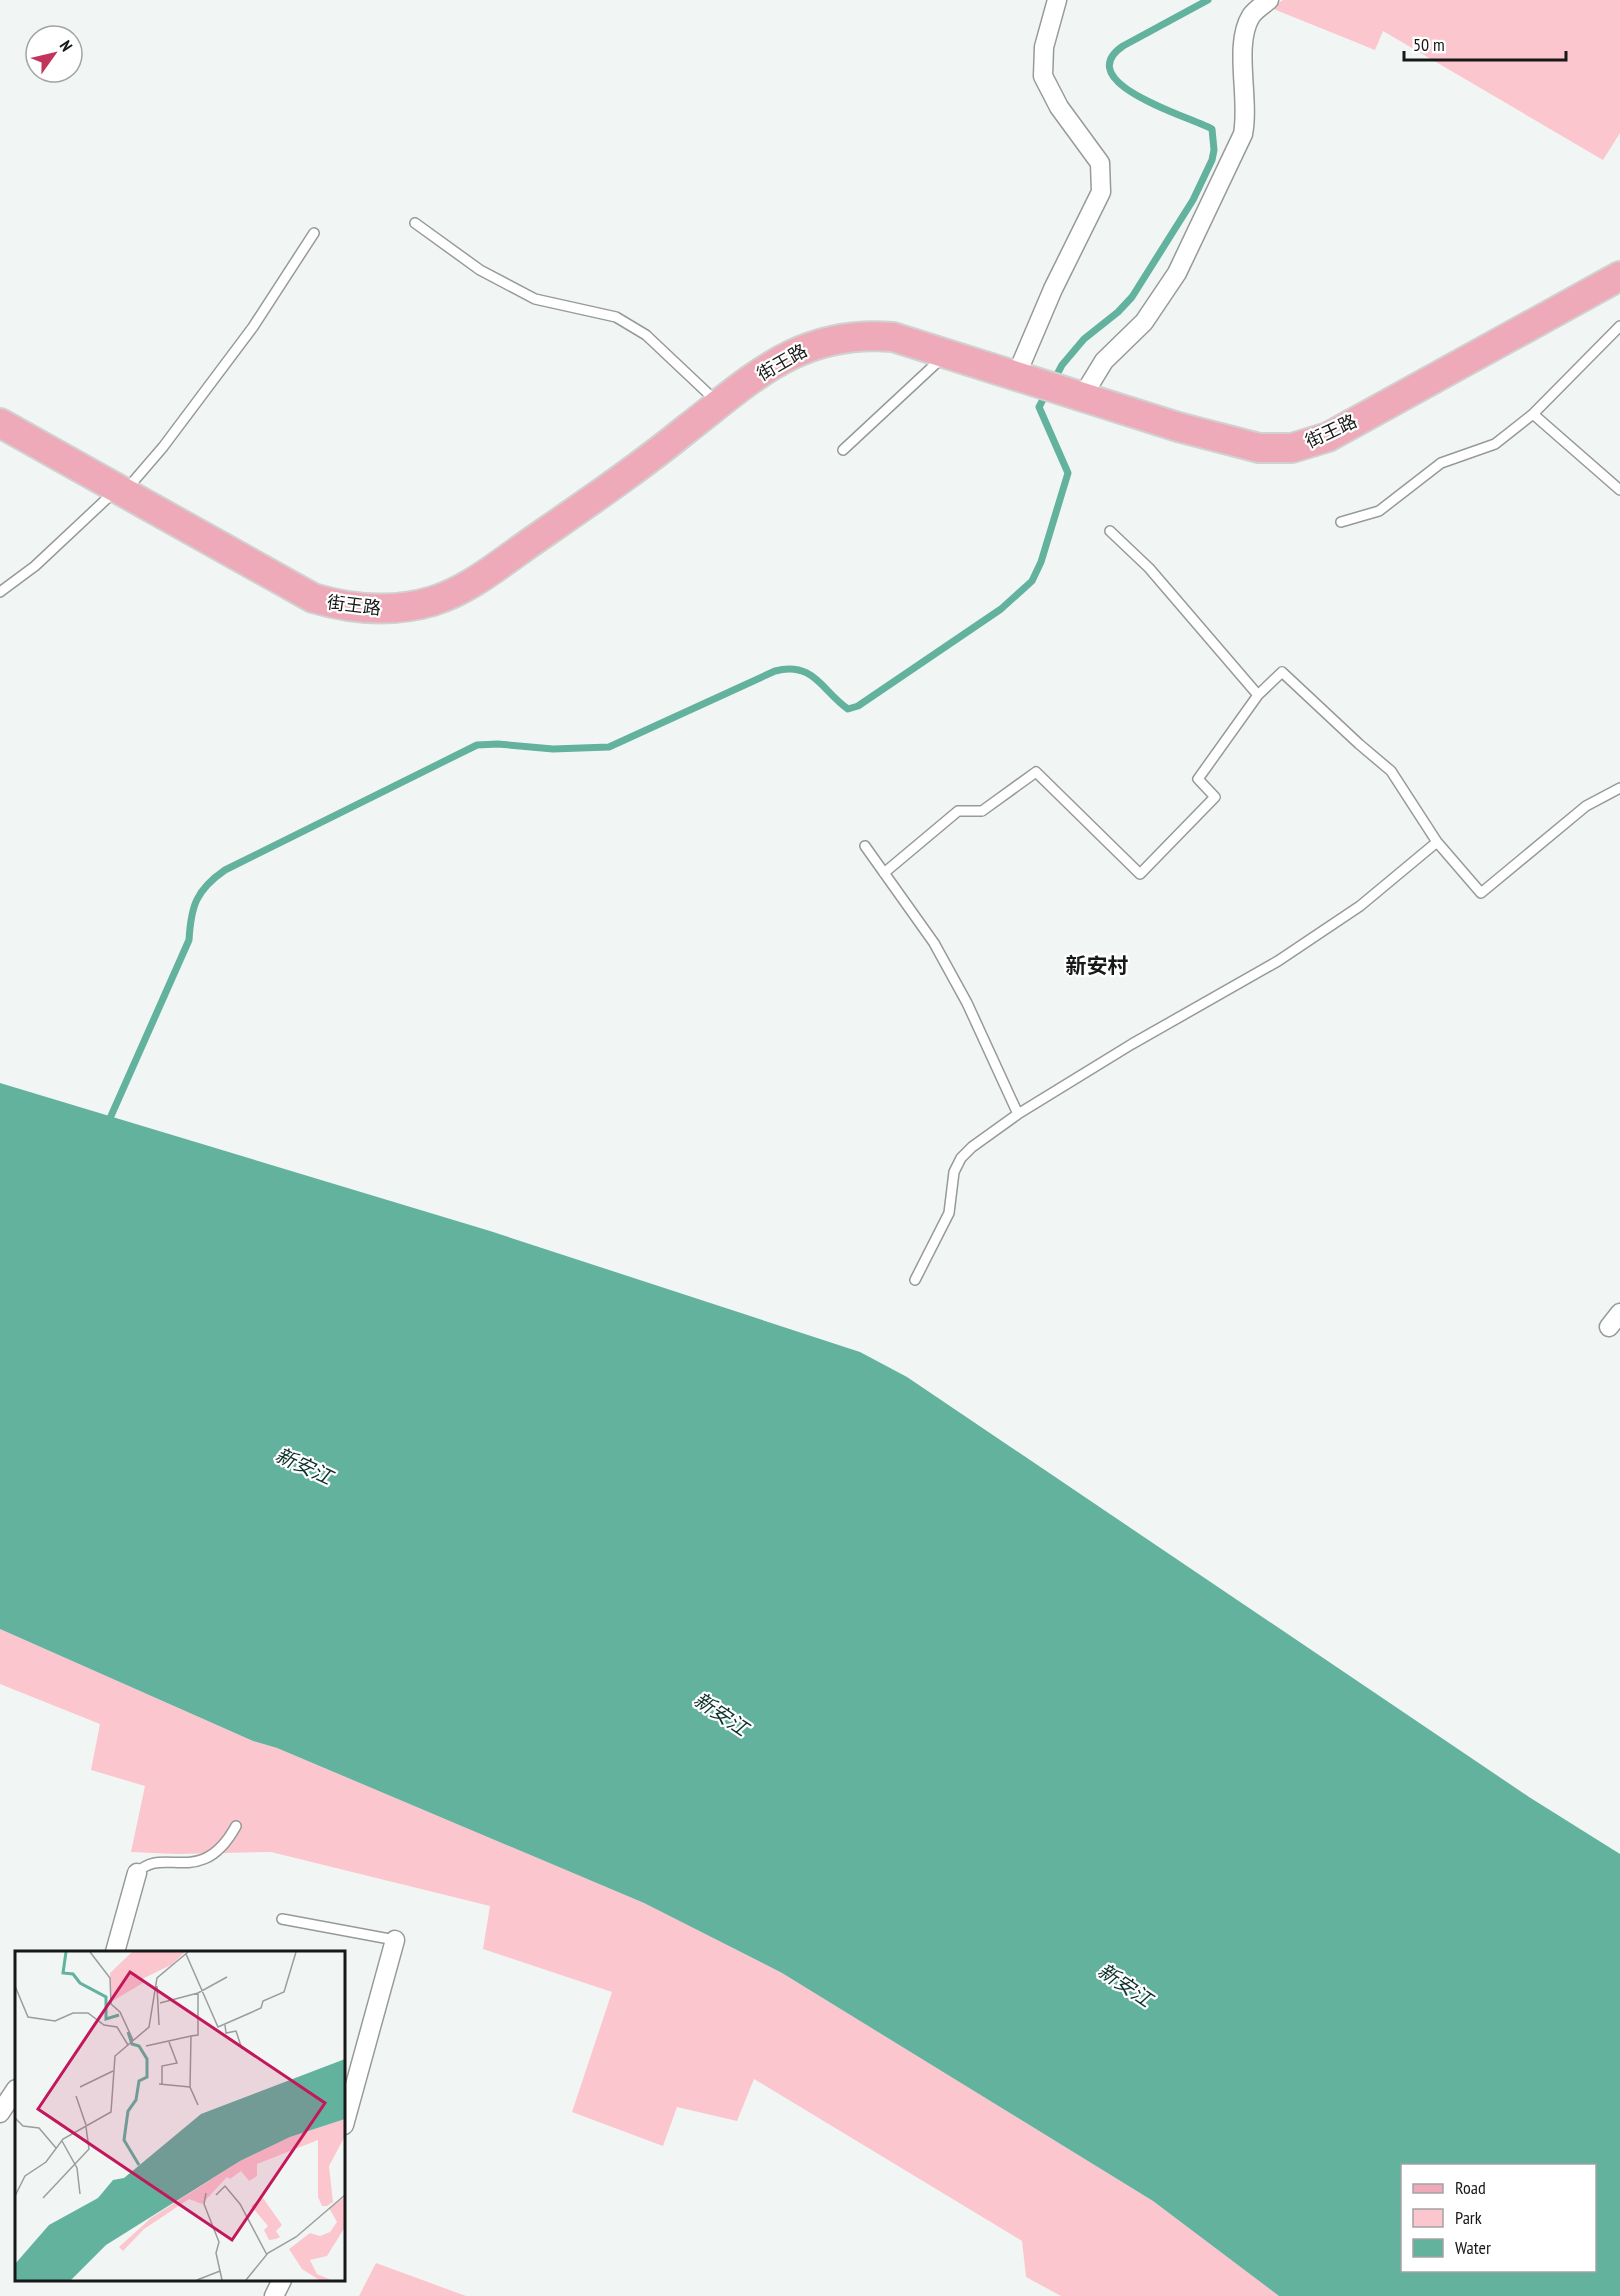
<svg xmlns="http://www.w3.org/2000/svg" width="1620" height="2296" font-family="'PT Sans Narrow','Noto Sans SC',sans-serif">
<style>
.green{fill:#fcc6ce}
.water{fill:#63b29e;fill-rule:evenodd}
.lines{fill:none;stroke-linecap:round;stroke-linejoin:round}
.stream{stroke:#63b29e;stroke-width:7}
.service-casing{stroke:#969a99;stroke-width:12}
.minor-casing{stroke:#969a99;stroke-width:21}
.primary-casing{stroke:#d1d1d1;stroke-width:32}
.service{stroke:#fff;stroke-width:9}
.minor{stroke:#fff;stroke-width:18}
.primary{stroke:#eeaab8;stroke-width:28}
.labels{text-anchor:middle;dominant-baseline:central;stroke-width:4.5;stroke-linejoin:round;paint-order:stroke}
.street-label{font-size:18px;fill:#171918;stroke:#fff}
.water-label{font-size:20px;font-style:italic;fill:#0b322a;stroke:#fff}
.quarter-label{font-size:21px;font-weight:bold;fill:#171918;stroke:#fff}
.inset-river{fill:none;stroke:#63b29e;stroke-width:3}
.inset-road{fill:none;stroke:#9a9e9c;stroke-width:1.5}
.view{fill:#c2185b;fill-opacity:0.15;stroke:#c2185b;stroke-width:3}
.inset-edge{fill:none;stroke:#171918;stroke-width:3}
</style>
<rect width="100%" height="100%" fill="#f1f6f4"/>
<path class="green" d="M 1283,0 L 1620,0 L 1620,133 L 1603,160 L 1383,31 L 1375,50 L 1271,8 Z
M 0,1629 L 253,1741 L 277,1748 L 644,1903 L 782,1973 L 1153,2201 L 1279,2296 L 1061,2296 L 1026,2277 L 1022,2241 L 754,2079 L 737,2121 L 677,2107 L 663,2146 L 572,2112 L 612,1992 L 483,1949 L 490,1906 L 271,1852 L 176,1854 L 131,1852 L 145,1786 L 91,1770 L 100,1724 L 0,1684 Z
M 376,2263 L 466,2296 L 359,2296 Z"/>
<path class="water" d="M 0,1083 L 490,1231 L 860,1352 L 907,1377 L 1529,1797 L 1620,1854 L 1620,2296 L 1279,2296 L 1153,2201 L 782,1973 L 644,1903 L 277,1748 L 253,1741 L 0,1629 ZM 1402,2166 L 1594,2166 L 1594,2270 L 1402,2270 Z"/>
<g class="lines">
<path class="stream" d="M 1054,380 L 1062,365 L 1084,339 L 1118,312 L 1132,297 L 1193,200 L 1212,160 L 1214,150 L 1212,129 C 1191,117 1069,83 1123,46 L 1208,0
M 107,1125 L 189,940 C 191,906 196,890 225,870 L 477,745 L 498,744 L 553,749 L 609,747 L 775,671 C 814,661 822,691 848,709 L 858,706 L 1001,609 L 1032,581 L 1041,562 L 1068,473 L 1039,407 L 1047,392"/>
<g class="service-casing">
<path id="service" d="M 415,223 L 480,270 L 535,299 L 616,317 L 646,335 L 716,401
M 1533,414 L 1620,490
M 843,450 L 943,357
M 126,490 L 163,447 L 253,327 L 314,233
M 1341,522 L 1379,511 L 1441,463 L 1495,444 L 1533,414 L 1620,326
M 1110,531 L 1149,568 L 1258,695 L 1282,672 L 1359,744 L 1391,771 L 1437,842
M 0,592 L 35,566 L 115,491
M 865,846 L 934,943 L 967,1003 L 1018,1114
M 884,873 L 958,811 L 982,811 L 1036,772 L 1140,874 L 1215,797 L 1198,779 L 1258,695
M 915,1280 L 949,1213 L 954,1172 L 961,1158 L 972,1147 L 1018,1114 L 1132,1044 L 1278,961 L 1360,906 L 1437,842 L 1481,893 L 1586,806 L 1620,788
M 137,1873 C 163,1844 201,1890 236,1826
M 282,1919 L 395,1940"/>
</g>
<g class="minor-casing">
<path id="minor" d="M 1016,376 L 1053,289 L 1101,192 L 1100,163 L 1059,107 L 1043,76 L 1044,47 L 1057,0
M 1082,397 L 1104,361 L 1144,322 L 1177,273 L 1243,134 C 1250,98 1233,45 1251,16 C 1255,10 1263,5 1269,0
M 1609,1327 L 1620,1313
M 115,1952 L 137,1873
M 0,2113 L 16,2089
M 344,2125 L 395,1940
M 274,2296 L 282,2280"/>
</g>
<g class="primary-casing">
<path id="primary" d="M 0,423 L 313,598 C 353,610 393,613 433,601 C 471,589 502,562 534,540 C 586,504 639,468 688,428 C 755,376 802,329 893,337 L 1178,427 L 1259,448 L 1292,448 L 1328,437 L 1620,276"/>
</g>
<use href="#service" class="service"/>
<use href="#minor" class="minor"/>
<use href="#primary" class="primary"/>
</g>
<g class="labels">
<g class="street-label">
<text transform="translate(782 362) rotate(-30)">街王路</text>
<text transform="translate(1331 431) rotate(-25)">街王路</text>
<text transform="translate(354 605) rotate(7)">街王路</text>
</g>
<g class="water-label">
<text transform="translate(304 1466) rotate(25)">新安江</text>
<text transform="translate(721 1714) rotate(34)">新安江</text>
<text transform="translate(1125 1985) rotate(34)">新安江</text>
</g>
<g class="quarter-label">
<text x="1097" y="965">新安村</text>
</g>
</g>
<g transform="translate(15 1951)">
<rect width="330" height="330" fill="#f1f6f4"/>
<path d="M 117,1 L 170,1 L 156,14 L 127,28 L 128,32 L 96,51 L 95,22 ZM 330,168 L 330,185 L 314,215 L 318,251 L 312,255 L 307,255 L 303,246 L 303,189 L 242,213 L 242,225 L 234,230 L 226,220 L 215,228 L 212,226 L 187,253 L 174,248 L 129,278 L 108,300 L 104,296 L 136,267 L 225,210 L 275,186 ZM 330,246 L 330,276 L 312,305 L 295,309 L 302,323 L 316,329 L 304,329 L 287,318 L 274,298 L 295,282 L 305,285 L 315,281 L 322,271 L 314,257 ZM 248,247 L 267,274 L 261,280 L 265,286 L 261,288 L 254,289 L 249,279 L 253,275 L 236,255 Z" fill="#fcc6ce"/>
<path d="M 330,108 L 330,168 L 275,186 L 225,210 L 91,294 L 56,329 L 0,329 L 0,313 L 34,274 L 83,247 L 98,229 L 109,227 L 186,163 Z" fill="#63b29e"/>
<path class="inset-river" d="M 51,1 L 48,22 L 58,23 L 65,32 L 91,46 L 91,68 L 104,64M 113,81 L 117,93 L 124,95 L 132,108 L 132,126 L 124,130 L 121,149 L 113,160 L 109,189 L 124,214"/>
<path class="inset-road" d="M 75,1 L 95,27 L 96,53 L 105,61 L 118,89M 171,3 L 203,76 L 235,62 L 246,57 L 248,50 L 269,41 L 281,1M 0,35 L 13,66 L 40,70 L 58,62 L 73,62 L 89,74 L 102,76 L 113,94M 142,35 L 144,74M 183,42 L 183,84 L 176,85 L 175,136 L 183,154M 145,52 L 183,42 L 212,26M 210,74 L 211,82 L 221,80 L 227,98M 131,95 L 176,85M 144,133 L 175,136M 147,133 L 147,115 L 162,112 L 154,91M 65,136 L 98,120M 61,145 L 71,174M 0,167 L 8,175 L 24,177 L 41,197M 47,190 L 62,217 L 65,243M 191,242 L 189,253 L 204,291 L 201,302 L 207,329M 201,244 L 210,235 L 225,253 L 252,304M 0,245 L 10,225 L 31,211 L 48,188 L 96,161 L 100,105 L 134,76 L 142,27 L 173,1M 28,247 L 74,198 L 71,176M 182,329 L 205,320M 231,329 L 253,302 L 281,286 L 330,244"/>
<path class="view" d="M 115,21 L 310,152 L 217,289 L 23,158 Z"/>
<rect width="330" height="330" class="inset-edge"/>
</g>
<rect x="1401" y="2164" width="195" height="108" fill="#ffffff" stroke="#a2a3a3" stroke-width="1.5"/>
<rect x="1413" y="2184" width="30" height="9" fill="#eeaab8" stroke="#a2a3a3" stroke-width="1.5"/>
<text x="1455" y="2194" font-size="18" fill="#171918">Road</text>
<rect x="1413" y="2209" width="30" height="18" fill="#fcc6ce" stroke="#a2a3a3" stroke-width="1.5"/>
<text x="1455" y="2224" font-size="18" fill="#171918">Park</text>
<rect x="1413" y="2239" width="30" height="18" fill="#63b29e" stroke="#a2a3a3" stroke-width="1.5"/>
<text x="1455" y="2254" font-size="18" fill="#171918">Water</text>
<g transform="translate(54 54) rotate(56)"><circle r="28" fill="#ffffff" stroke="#a2a3a3" stroke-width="1.5"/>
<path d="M0-4.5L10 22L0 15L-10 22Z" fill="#c3345c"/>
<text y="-9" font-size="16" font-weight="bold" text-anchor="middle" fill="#171918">N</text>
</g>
<path d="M1404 51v9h162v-9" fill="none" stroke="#171918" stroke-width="3"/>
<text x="1413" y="51" font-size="18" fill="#171918" stroke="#ffffff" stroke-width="4.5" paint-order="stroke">50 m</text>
</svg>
